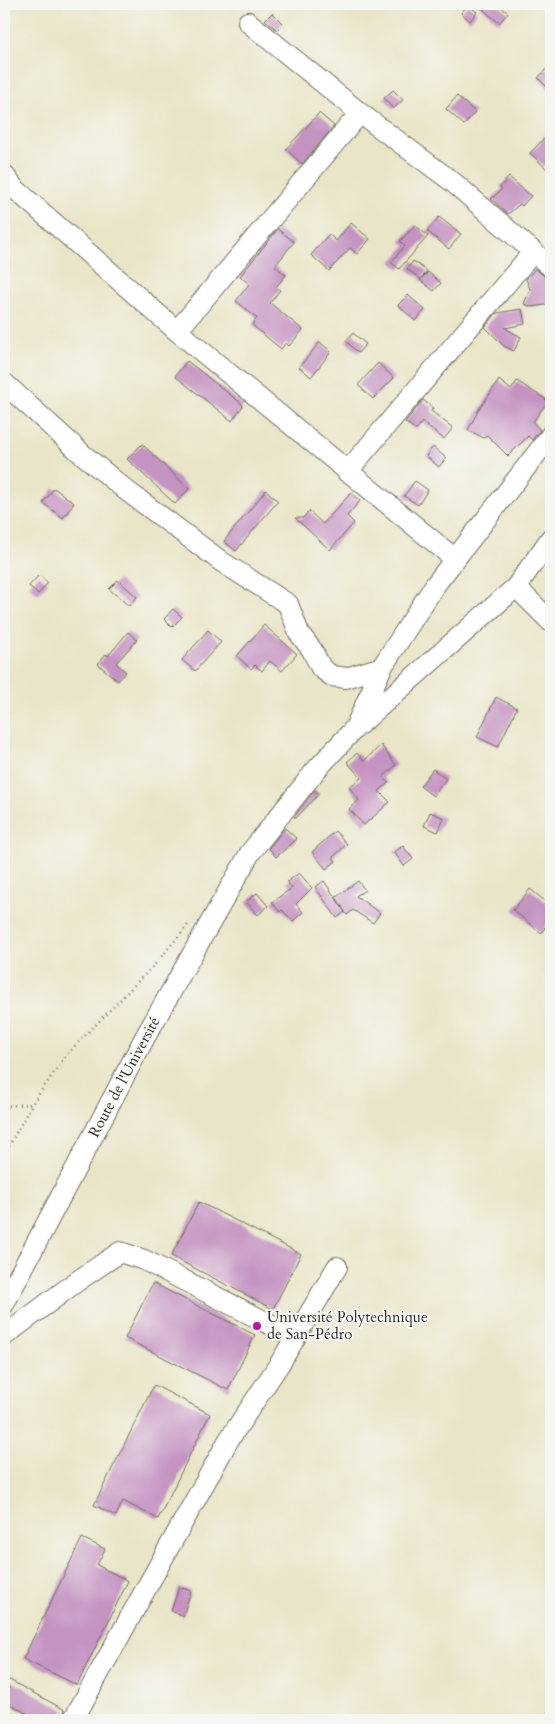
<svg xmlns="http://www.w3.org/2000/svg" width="555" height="1724" font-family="Cardo,serif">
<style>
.building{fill:#c493c1}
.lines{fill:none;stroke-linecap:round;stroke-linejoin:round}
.minor-casing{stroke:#6e6c62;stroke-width:22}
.path{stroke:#6e6c62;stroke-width:2.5;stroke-dasharray:1 4;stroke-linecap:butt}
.minor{stroke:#fff;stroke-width:20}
.poi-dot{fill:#b5179e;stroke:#f6f6f2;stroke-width:2}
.labels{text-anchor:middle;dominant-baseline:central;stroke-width:4;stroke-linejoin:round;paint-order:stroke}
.street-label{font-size:15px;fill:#2b2b2b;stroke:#f6f6f2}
.poi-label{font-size:15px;fill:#2b2b2b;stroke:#f6f6f2;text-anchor:start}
</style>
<rect width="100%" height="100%" fill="#f6f6f2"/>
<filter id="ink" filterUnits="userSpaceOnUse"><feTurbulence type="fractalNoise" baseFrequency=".02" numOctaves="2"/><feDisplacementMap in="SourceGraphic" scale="10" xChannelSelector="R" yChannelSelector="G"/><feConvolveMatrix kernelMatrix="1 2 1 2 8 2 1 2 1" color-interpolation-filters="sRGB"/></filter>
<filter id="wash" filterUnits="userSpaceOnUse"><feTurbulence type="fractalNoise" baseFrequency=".0096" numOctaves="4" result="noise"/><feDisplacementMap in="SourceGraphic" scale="20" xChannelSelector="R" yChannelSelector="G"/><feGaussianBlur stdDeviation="1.12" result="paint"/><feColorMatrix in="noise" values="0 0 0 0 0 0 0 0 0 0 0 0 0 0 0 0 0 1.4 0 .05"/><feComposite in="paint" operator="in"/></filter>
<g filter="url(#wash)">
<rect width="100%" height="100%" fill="#eae5c8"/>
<g id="blocks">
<path class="building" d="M 477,4 L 498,4 L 508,13 L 499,23 Z
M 468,5 L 477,12 L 470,21 L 461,13 Z
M 272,13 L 283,24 L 277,30 L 265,20 Z
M 551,64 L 551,91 L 538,78 Z
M 393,90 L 403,100 L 393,109 L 384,98 Z
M 457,96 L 475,112 L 464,125 L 446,109 Z
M 319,113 L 334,126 L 302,164 L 286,149 Z
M 551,131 L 551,173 L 530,153 Z
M 509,177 L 531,196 L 522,206 L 520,204 L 508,214 L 491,199 L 502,189 L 500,187 Z
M 439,217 L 461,234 L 449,249 L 427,231 Z
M 351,223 L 370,239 L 357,254 L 350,248 L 329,271 L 311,255 L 329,234 L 336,241 Z
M 415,225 L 428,236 L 399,269 L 391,262 L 405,246 L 400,241 Z
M 278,229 L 294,242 L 275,266 L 286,275 L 276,287 L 280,290 L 270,303 L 303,330 L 289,346 L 286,343 L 281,349 L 252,325 L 257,318 L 236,301 L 249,284 L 240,276 Z
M 413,261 L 427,271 L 421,279 L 407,269 Z
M 535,269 L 546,277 L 551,290 L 551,304 L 531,307 L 524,304 L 530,289 L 526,279 Z
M 428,272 L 441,283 L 434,291 L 420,280 Z
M 408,295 L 425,310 L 415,321 L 398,305 Z
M 522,309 L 525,324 L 505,328 L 521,337 L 514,351 L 504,346 L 485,327 L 497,313 Z
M 353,333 L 366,344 L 358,353 L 346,341 Z
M 320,342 L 331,352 L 311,377 L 299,367 Z
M 187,361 L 241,403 L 243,406 L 232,421 L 175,376 Z
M 378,363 L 394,378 L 373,399 L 358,385 Z
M 499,380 L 511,390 L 517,381 L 548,401 L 533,422 L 540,430 L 532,440 L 528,436 L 508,456 L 487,435 L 484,438 L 468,430 L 478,411 Z
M 423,400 L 433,408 L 431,411 L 453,428 L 444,439 L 422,422 L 416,430 L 405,422 Z
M 142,444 L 189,489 L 175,504 L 127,459 Z
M 433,447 L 446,458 L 439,467 L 426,456 Z
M 415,481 L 428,490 L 418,505 L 404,496 Z
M 54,488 L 74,503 L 63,518 L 43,503 Z
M 266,490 L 278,501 L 236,551 L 224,541 Z
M 351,493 L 360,501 L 347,516 L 354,523 L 330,550 L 295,518 L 303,518 L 309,511 L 323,524 Z
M 39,575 L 48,583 L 38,594 L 29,586 Z
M 118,580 L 137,597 L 129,606 L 109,589 Z
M 173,609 L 182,617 L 172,627 L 164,619 Z
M 264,625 L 297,654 L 282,671 L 270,661 L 262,671 L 255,665 L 251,669 L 237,656 Z
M 208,630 L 221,642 L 195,671 L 182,660 Z
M 128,632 L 137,640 L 116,663 L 126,672 L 118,681 L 98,664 L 106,654 L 108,656 Z
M 496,697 L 517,708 L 498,747 L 477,737 Z
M 381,745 L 396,765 L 383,777 L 388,783 L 379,791 L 390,802 L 364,825 L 349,809 L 359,800 L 349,787 L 361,778 L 347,762 L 357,753 L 364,761 Z
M 433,769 L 446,779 L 433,796 L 420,786 Z
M 315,790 L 319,794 L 296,818 L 294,817 Z
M 430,812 L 444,818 L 438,832 L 424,826 Z
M 285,828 L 297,839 L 276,857 L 269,848 Z
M 335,831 L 347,844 L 333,857 L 336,861 L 326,869 L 312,852 Z
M 403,846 L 413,859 L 404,866 L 394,852 Z
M 299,873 L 312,888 L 296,904 L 303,912 L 293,921 L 282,910 L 280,912 L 272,902 L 292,888 L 287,882 Z
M 324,881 L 345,912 L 337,918 L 315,887 Z
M 358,881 L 365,890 L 356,896 L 380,913 L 373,923 L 353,910 L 347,915 L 336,897 Z
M 530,889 L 551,906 L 551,920 L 541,933 L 513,910 Z
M 257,893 L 268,906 L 258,915 L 246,902 Z
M 199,1202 L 301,1254 L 273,1309 L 171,1256 Z
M 153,1283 L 255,1335 L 228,1390 L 125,1338 Z
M 154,1385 L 210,1414 L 158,1519 L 123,1501 L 116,1516 L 94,1505 Z
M 82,1538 L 105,1549 L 97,1565 L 128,1581 L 77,1685 L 23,1659 Z
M 179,1587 L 191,1591 L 183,1616 L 171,1611 Z
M 4,1677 L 65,1710 L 61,1720 L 39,1720 L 4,1701 Z"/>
</g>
</g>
<g filter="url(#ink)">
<use href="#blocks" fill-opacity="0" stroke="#6e6c62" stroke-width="1"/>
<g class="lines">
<g class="minor-casing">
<path id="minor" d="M 248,22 L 360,113 L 454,183 L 551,267
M 4,175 L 14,188 L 177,331 L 455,559
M 177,331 L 360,113
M 4,383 L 81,453 L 127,491 L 222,562 L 288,604 L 299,633 L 312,650 L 321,668 L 332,676 L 346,678 L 382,667
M 347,472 L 533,252
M 516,587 L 551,622
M 359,725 L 516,587 L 551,538
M 4,1304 L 144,1039 L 250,853 L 316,770 L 355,728 L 382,667 L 435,585 L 551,435
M 4,1336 L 76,1282 L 120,1252 L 144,1260 L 295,1337
M 73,1720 L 228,1441 L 282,1360 L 337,1267"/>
</g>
<path class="path" d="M 4,1106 L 32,1104
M 4,1155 L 32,1104 L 67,1054 L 157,962 L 188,925"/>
<use href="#minor" class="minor"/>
</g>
</g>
<circle class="poi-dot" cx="257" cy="1326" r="5"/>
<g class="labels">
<g class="street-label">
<text transform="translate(124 1077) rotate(-62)">Route de l'Université</text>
</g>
<g class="poi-label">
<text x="267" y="1317">Université Polytechnique<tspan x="267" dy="17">de San-Pédro</tspan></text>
</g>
</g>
<rect width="555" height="1724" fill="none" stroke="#f6f6f2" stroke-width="20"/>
</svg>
